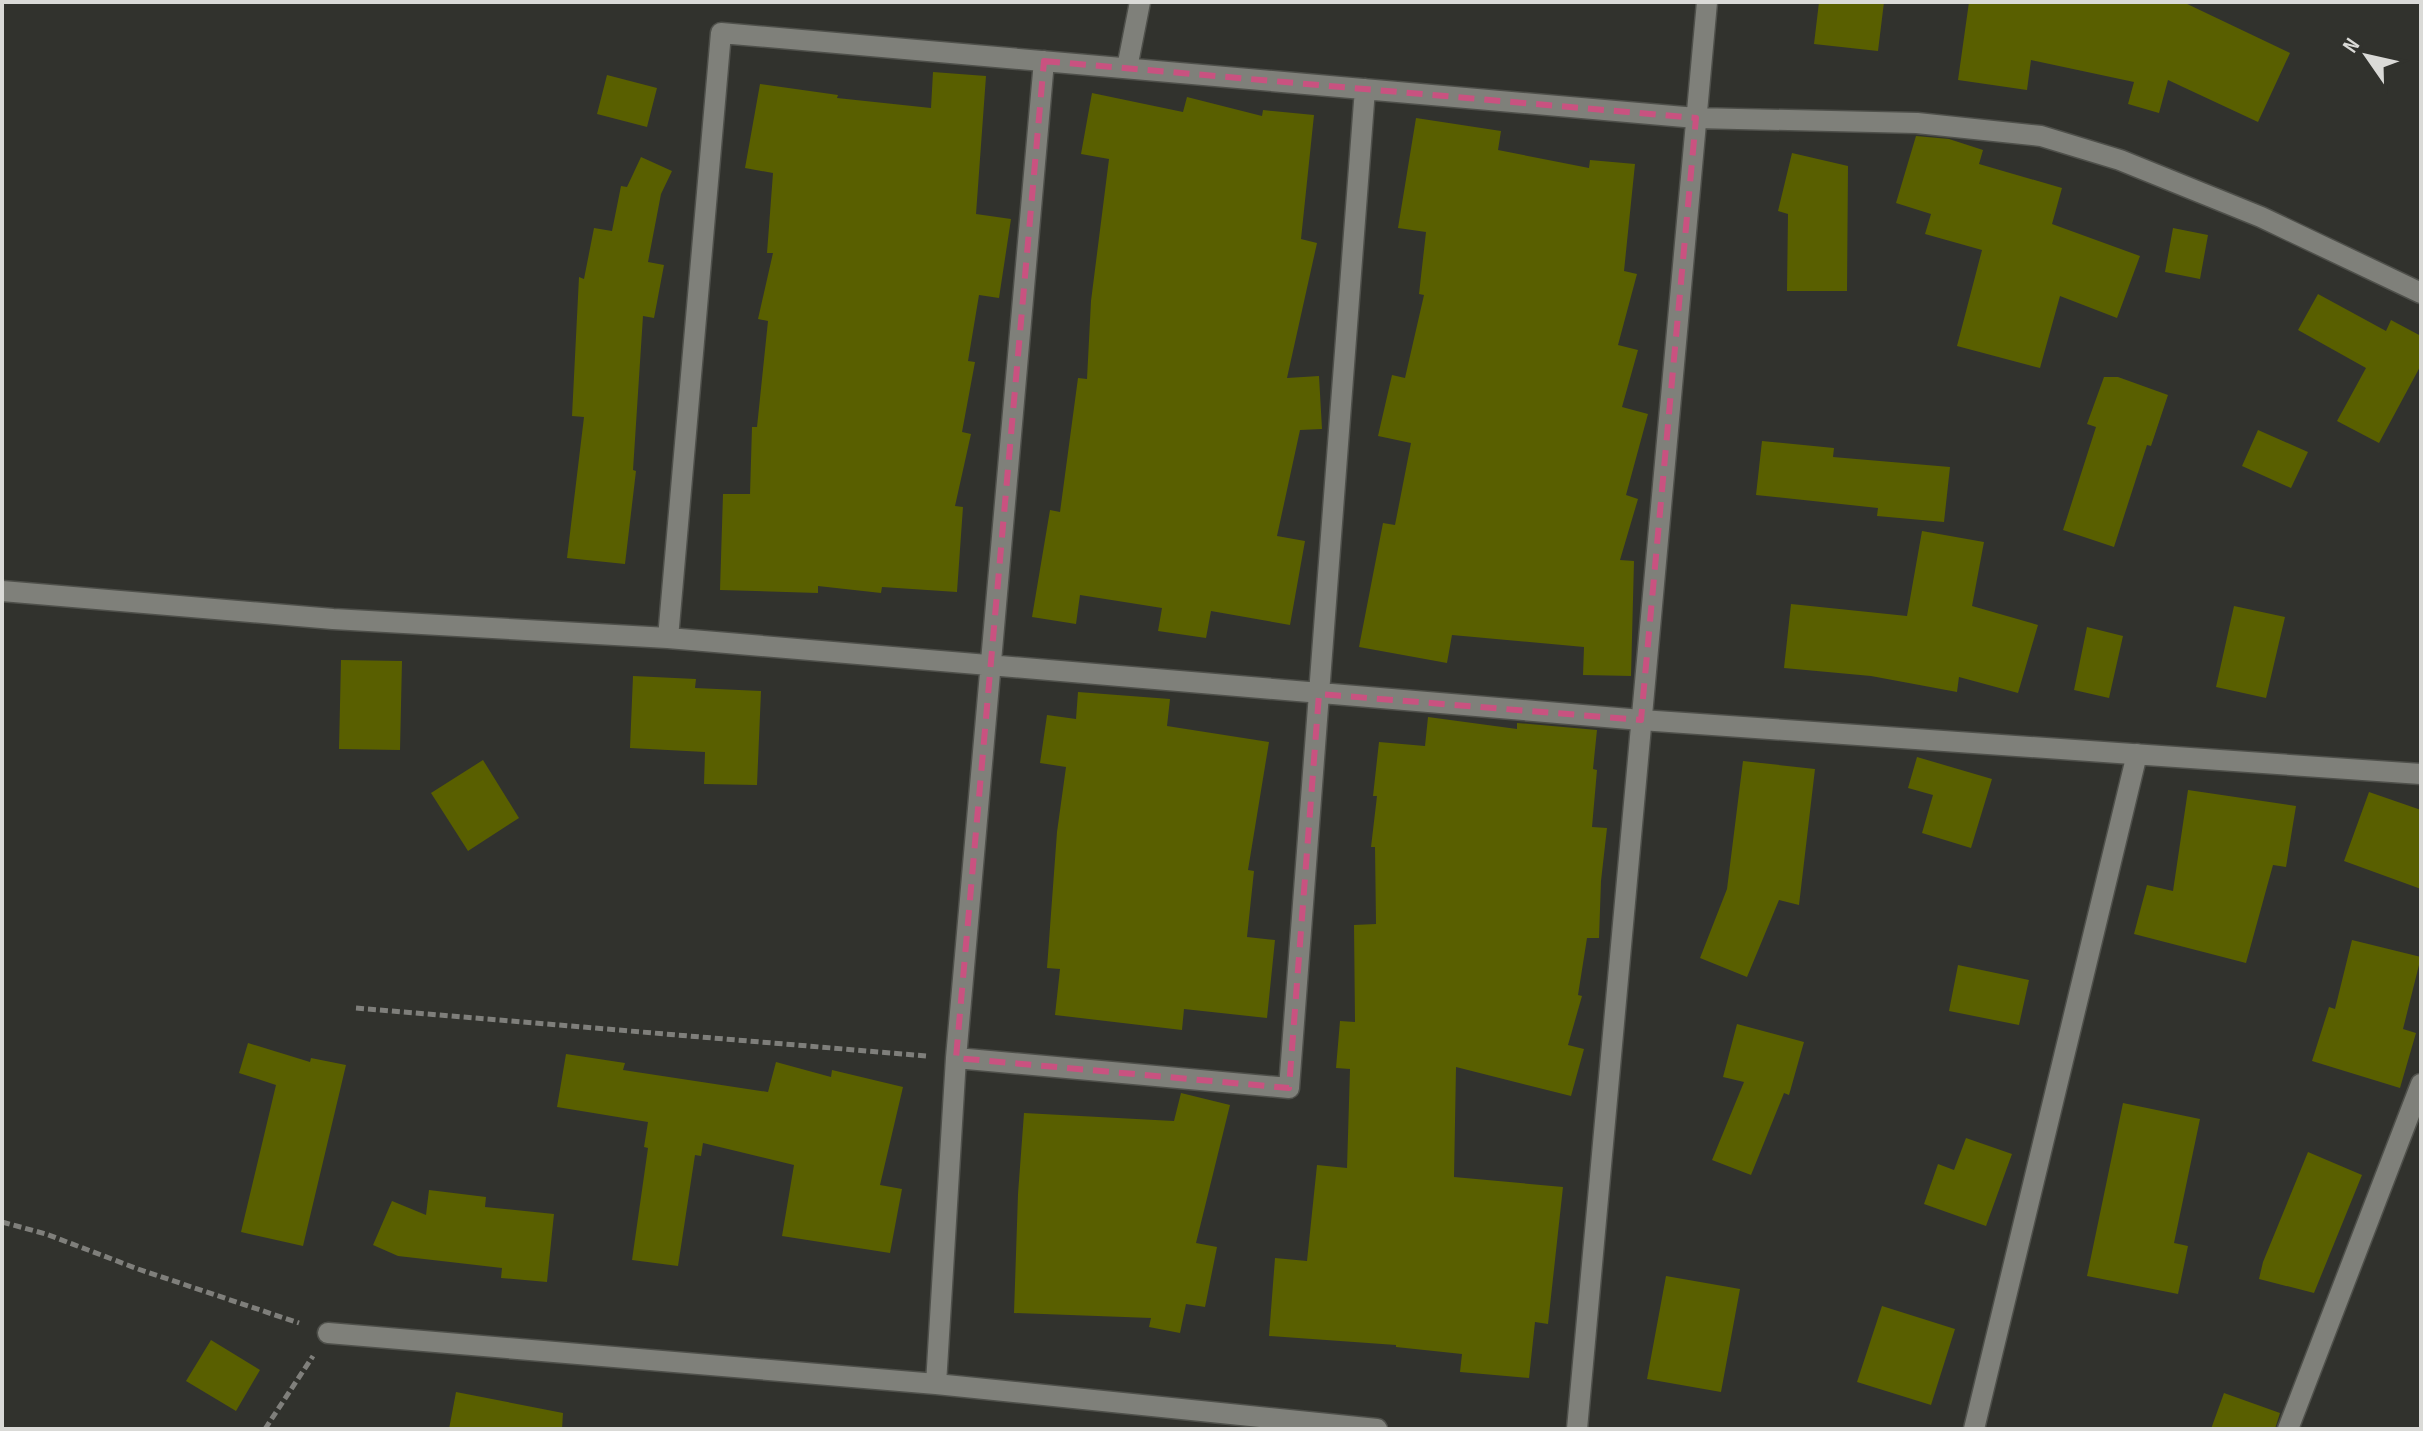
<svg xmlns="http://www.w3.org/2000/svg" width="2423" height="1431" font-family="'Sofia Sans Condensed',sans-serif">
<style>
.building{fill:#595f00}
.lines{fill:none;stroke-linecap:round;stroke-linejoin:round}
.street-casing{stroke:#4f504b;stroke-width:23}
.path{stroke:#7f7f7b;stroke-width:5;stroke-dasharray:8 4;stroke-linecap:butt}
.street{stroke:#7f807a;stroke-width:20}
.marked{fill:none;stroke:#c95280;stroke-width:6;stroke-dasharray:16 10;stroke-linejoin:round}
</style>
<rect width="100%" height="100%" fill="#31322d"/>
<path class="building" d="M 1819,2 L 1884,2 L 1878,51 L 1814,44 Z
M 1969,2 L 2183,2 L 2290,53 L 2258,122 L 2168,80 L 2159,113 L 2128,104 L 2134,82 L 2031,60 L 2027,90 L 1958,80 Z
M 933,72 L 986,76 L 976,214 L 1011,219 L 999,298 L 979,295 L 968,361 L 975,362 L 962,432 L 971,434 L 955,506 L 963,507 L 957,592 L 882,587 L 881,593 L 818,586 L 818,593 L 720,590 L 723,494 L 750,494 L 752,427 L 757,427 L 768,321 L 758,319 L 773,253 L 767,253 L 773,173 L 745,168 L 760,84 L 838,95 L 837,98 L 931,108 Z
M 607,75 L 657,88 L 647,127 L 597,114 Z
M 1092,93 L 1183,112 L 1187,97 L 1262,116 L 1263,110 L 1314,115 L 1301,239 L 1317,243 L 1287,378 L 1319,376 L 1322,429 L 1300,430 L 1277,536 L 1305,541 L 1290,625 L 1211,611 L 1206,638 L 1158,631 L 1162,608 L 1080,595 L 1076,624 L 1032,617 L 1050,510 L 1060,512 L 1078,378 L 1087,379 L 1091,301 L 1109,159 L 1081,154 Z
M 1416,118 L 1501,131 L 1498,150 L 1589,168 L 1590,160 L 1635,164 L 1624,271 L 1637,274 L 1618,345 L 1638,350 L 1622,407 L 1648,414 L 1626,495 L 1638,499 L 1620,560 L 1634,561 L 1631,676 L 1583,675 L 1584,647 L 1452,635 L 1447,663 L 1359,647 L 1383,523 L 1395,525 L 1411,443 L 1378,436 L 1392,375 L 1405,378 L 1424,295 L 1419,294 L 1426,232 L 1398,228 Z
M 1916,136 L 1949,139 L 1983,150 L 1979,164 L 2062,188 L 2052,224 L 2140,256 L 2117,318 L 2060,296 L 2040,368 L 1957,346 L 1982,250 L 1925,234 L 1931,214 L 1896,203 Z
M 1792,153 L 1848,166 L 1847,291 L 1787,291 L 1788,214 L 1778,211 Z
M 641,157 L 672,171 L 661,194 L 648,262 L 664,265 L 654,318 L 643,316 L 633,470 L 636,471 L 625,564 L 567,558 L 584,417 L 572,416 L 579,277 L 584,279 L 594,228 L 612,231 L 621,186 L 627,187 Z
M 2173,228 L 2208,235 L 2200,279 L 2165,272 Z
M 2318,294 L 2386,331 L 2391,320 L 2421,336 L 2421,365 L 2379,443 L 2337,421 L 2366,368 L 2298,330 Z
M 2104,377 L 2118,377 L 2168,395 L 2151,446 L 2147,445 L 2114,547 L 2063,530 L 2096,427 L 2087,424 Z
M 2258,430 L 2308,452 L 2291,488 L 2242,466 Z
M 1762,441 L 1834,448 L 1833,457 L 1950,467 L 1944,522 L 1877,516 L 1878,508 L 1756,495 Z
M 1922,531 L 1984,542 L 1972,606 L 2038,625 L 2018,693 L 1959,677 L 1957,692 L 1871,676 L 1784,668 L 1791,604 L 1907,616 Z
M 2234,606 L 2285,617 L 2266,698 L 2216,687 Z
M 2087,627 L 2123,636 L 2109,698 L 2074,690 Z
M 341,660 L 402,661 L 400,750 L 339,749 Z
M 633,676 L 696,679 L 695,688 L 761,691 L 757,785 L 704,784 L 705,752 L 630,748 Z
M 1078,692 L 1170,699 L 1167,726 L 1269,742 L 1248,870 L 1254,871 L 1247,937 L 1275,940 L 1267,1018 L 1184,1009 L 1182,1030 L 1055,1015 L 1060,969 L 1047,968 L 1057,832 L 1066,767 L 1040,763 L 1047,715 L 1076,719 Z
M 1428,717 L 1517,729 L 1517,723 L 1597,730 L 1593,769 L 1597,770 L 1592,827 L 1607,828 L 1601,881 L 1599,938 L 1587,938 L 1578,995 L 1582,996 L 1568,1045 L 1584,1049 L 1571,1096 L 1456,1067 L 1454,1177 L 1563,1187 L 1548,1324 L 1535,1322 L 1529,1378 L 1460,1372 L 1462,1354 L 1396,1347 L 1396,1345 L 1269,1336 L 1275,1258 L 1307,1261 L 1317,1165 L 1347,1168 L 1350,1069 L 1336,1068 L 1340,1021 L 1355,1022 L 1354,925 L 1376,924 L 1375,847 L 1371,847 L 1377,796 L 1373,796 L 1379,742 L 1425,746 Z
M 1917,757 L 1992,779 L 1971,848 L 1922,833 L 1933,795 L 1908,788 Z
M 483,760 L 519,818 L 468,851 L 431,793 Z
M 1743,761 L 1815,769 L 1799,905 L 1779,900 L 1747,977 L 1700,958 L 1727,889 Z
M 2188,790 L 2296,806 L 2286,867 L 2273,865 L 2246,963 L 2134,934 L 2147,885 L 2173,891 Z
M 2369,792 L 2421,810 L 2421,889 L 2344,861 Z
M 2352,940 L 2421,957 L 2403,1029 L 2416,1033 L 2400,1088 L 2312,1061 L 2329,1007 L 2335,1009 Z
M 1958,965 L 2029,980 L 2019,1025 L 1949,1011 Z
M 1737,1024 L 1804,1042 L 1789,1095 L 1784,1093 L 1751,1175 L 1712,1160 L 1744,1082 L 1723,1077 Z
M 248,1043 L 310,1062 L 311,1058 L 346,1065 L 303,1246 L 241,1232 L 276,1085 L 239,1073 Z
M 566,1054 L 625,1063 L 623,1070 L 768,1092 L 776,1062 L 831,1077 L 832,1070 L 903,1087 L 880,1185 L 902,1189 L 890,1253 L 782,1236 L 794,1165 L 703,1143 L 701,1156 L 695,1155 L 678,1266 L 632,1260 L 648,1148 L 644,1147 L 648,1122 L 557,1107 Z
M 1181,1093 L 1230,1105 L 1196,1243 L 1217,1247 L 1205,1307 L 1186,1304 L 1180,1333 L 1149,1327 L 1151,1318 L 1014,1313 L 1018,1194 L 1024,1113 L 1174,1121 Z
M 2123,1103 L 2200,1119 L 2174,1243 L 2188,1246 L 2178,1294 L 2087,1276 Z
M 1966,1138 L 2012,1154 L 1986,1226 L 1924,1204 L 1938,1164 L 1954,1170 Z
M 2308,1152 L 2362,1175 L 2314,1293 L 2259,1279 L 2263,1262 Z
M 429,1190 L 486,1197 L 485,1207 L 554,1214 L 547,1282 L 501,1278 L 502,1268 L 398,1256 L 373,1245 L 392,1201 L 426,1215 Z
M 1666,1276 L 1740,1289 L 1721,1392 L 1647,1379 Z
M 1882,1306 L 1955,1329 L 1931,1405 L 1857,1382 Z
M 211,1340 L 260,1370 L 236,1411 L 186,1381 Z
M 456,1392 L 563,1413 L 562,1429 L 449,1429 Z
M 2224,1393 L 2280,1413 L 2275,1429 L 2211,1429 Z"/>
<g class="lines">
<g class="street-casing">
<path id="street" d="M 1127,68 L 1140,2
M 2,591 L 333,619 L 668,638 L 1641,720 L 2421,774
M 668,638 L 721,33 L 1696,118 L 1917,123 L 2041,136 L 2120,160 L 2261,217 L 2421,293
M 956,1058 L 1289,1088 L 1365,89
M 328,1333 L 936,1384 L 1377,1429
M 936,1384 L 956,1058 L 1044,61
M 1577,1429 L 1707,2
M 1974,1429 L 2137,754
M 2288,1429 L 2421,1084"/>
</g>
<path class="path" d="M 356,1008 L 927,1056
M 2,1222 L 46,1234 L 138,1269 L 299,1323
M 265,1429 L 313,1356"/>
<use href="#street" class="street"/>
</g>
<path class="marked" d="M 1044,61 L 1696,118 L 1641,720 L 1319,694 L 1289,1088 L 956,1058 Z"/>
<rect width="2423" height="1431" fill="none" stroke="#dadad7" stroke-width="8"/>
<g transform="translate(2367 56) rotate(304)" stroke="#31322d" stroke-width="6" paint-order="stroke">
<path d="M0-6L14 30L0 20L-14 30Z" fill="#dadad7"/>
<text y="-12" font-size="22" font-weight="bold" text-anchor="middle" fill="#dadad7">N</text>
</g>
</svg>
